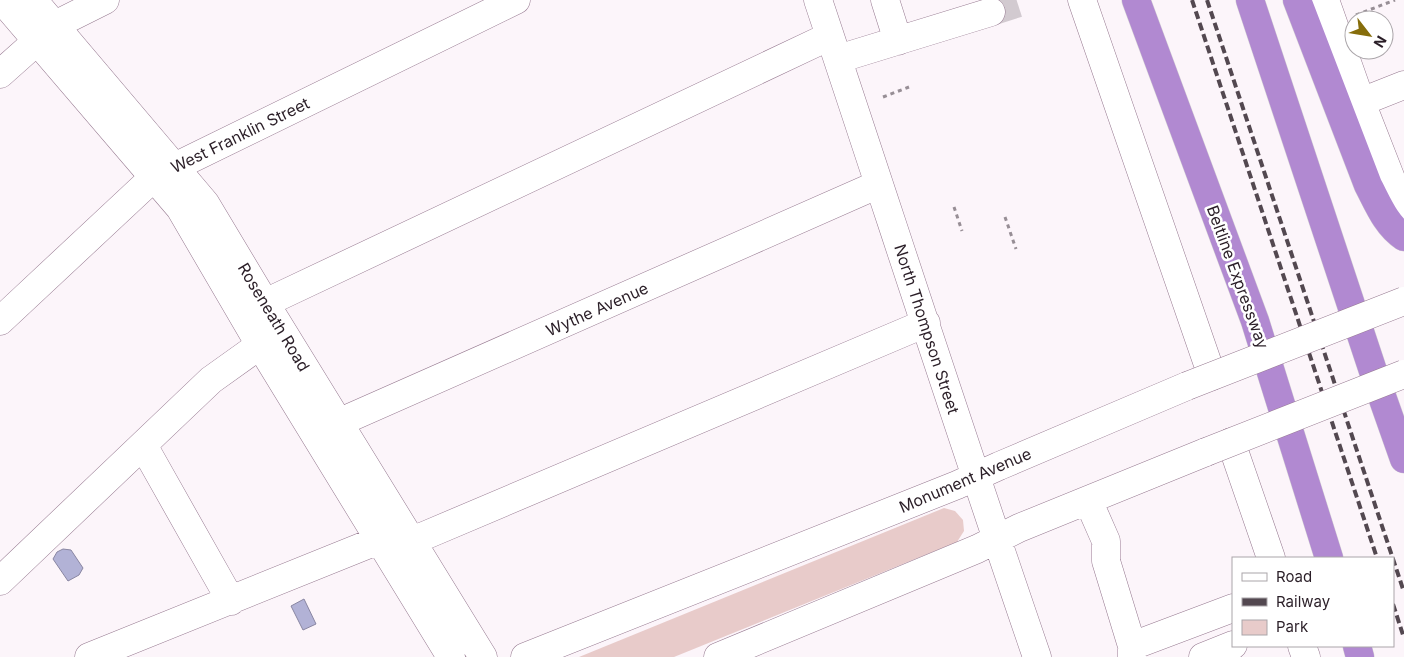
<svg xmlns="http://www.w3.org/2000/svg" width="1404" height="657" font-family="Inter,sans-serif">
<style>
.green{fill:#e8cbca}
.water{fill:#b2b2d6;stroke:#8986a2}
.lines{fill:none;stroke-linecap:round;stroke-linejoin:round}
.minor-tunnel{stroke:#d2cad0;stroke-width:28;stroke-dasharray:28 14;stroke-linecap:butt}
.minor-casing{stroke:#967990;stroke-width:29}
.highway-casing{stroke:#d4d2d4;stroke-width:29}
.path{stroke:#978e95;stroke-width:3;stroke-dasharray:4 4;stroke-linecap:butt}
.minor{stroke:#fff;stroke-width:28}
.highway{stroke:#b189d1;stroke-width:28}
.rail{stroke:#534850;stroke-width:4;stroke-dasharray:8 4;stroke-linecap:butt}
.minor-bridge-casing{stroke:#967990;stroke-width:29;stroke-linecap:butt}
.minor-bridge{stroke:#fff;stroke-width:28}
.labels{text-anchor:middle;dominant-baseline:central;stroke-width:5;stroke-linejoin:round;paint-order:stroke}
.street-label{font-size:16px;fill:#2a1e27;stroke:#fff}
</style>
<rect width="100%" height="100%" fill="#fcf5fa"/>
<path class="green" d="M 944,508 L 955,511 L 963,520 L 964,531 L 957,542 L 674,657 L 579,657 Z"/>
<path class="water" d="M 63,549 L 71,550 L 83,568 L 79,575 L 68,581 L 53,559 L 57,552 Z
M 304,599 L 316,624 L 303,630 L 291,606 Z"/>
<g class="lines">
<path class="minor-tunnel" d="M 991,12 L 1028,0"/>
<g class="minor-casing">
<path id="minor" d="M 2,0 L 180,208 L 260,345 L 451,657
M 33,0 L 205,203 L 265,303 L 483,657
M 818,0 C 891,219 962,439 1037,657
M 885,0 L 898,41
M 1082,0 L 1212,376
M 1325,0 L 1361,102 L 1404,85
M 55,25 L 105,0
M 838,59 L 991,12
M 0,74 L 37,41
M 1361,102 L 1404,212
M 265,303 L 830,36
M 0,321 L 154,177 L 516,0
M 322,430 L 879,184
M 1231,442 L 1271,558
M 143,445 L 231,601
M 1088,500 L 1106,541 L 1106,561 L 1132,646 L 1132,657
M 412,541 L 926,323
M 0,581 L 211,380 L 260,345
M 1132,646 L 1233,608
M 1302,646 L 1306,657
M 89,657 L 379,540
M 525,657 L 957,485 L 999,466 L 1187,386
M 718,657 L 977,549 L 1019,528 L 1206,452
M 1203,657 L 1233,645"/>
</g>
<g class="highway-casing">
<path id="highway" d="M 1136,0 L 1255,321 L 1329,558
M 1250,0 L 1373,371 L 1404,459
M 1297,0 L 1368,185 C 1378,204 1386,225 1404,237
M 1357,646 L 1360,657"/>
</g>
<path class="path" d="M 1356,15 L 1395,0
M 883,97 L 909,87
M 954,207 L 962,231
M 1005,217 L 1016,249"/>
<use href="#minor" class="minor"/>
<use href="#highway" class="highway"/>
<path class="rail" d="M 1192,0 L 1377,558
M 1207,0 L 1404,592
M 1393,604 L 1404,638"/>
<g class="minor-bridge-casing">
<path id="minor-bridge" d="M 1187,386 L 1404,301
M 1206,452 L 1404,374"/>
</g>
<use href="#minor-bridge" class="minor-bridge"/>
</g>
<g class="labels">
<g class="street-label">
<text transform="translate(240 135) rotate(-26)">West Franklin Street</text>
<text transform="translate(1238 277) rotate(70)">Beltline Expressway</text>
<text transform="translate(597 309) rotate(-24)">Wythe Avenue</text>
<text transform="translate(274 317) rotate(59)">Roseneath Road</text>
<text transform="translate(927 329) rotate(72)">North Thompson Street</text>
<text transform="translate(965 480) rotate(-23)">Monument Avenue</text>
</g>
</g>
<rect x="1232" y="557" width="162" height="90" fill="#ffffff" stroke="#aaa5a9"/>
<rect x="1242" y="573" width="25" height="8" fill="#ffffff" stroke="#aaa5a9"/>
<text x="1276" y="582" font-size="15" fill="#2a1e27">Road</text>
<rect x="1242" y="598" width="25" height="8" fill="#534850" stroke="#aaa5a9"/>
<text x="1276" y="607" font-size="15" fill="#2a1e27">Railway</text>
<rect x="1242" y="620" width="25" height="15" fill="#e8cbca" stroke="#aaa5a9"/>
<text x="1276" y="632" font-size="15" fill="#2a1e27">Park</text>
<g transform="translate(1369 35) rotate(121)"><circle r="24" fill="#ffffff" stroke="#aaa5a9"/>
<path d="M0-4L9 19L0 12L-9 19Z" fill="#866d0b"/>
<text y="-8" font-size="14" font-weight="bold" text-anchor="middle" fill="#2a1e27">N</text>
</g>
</svg>
